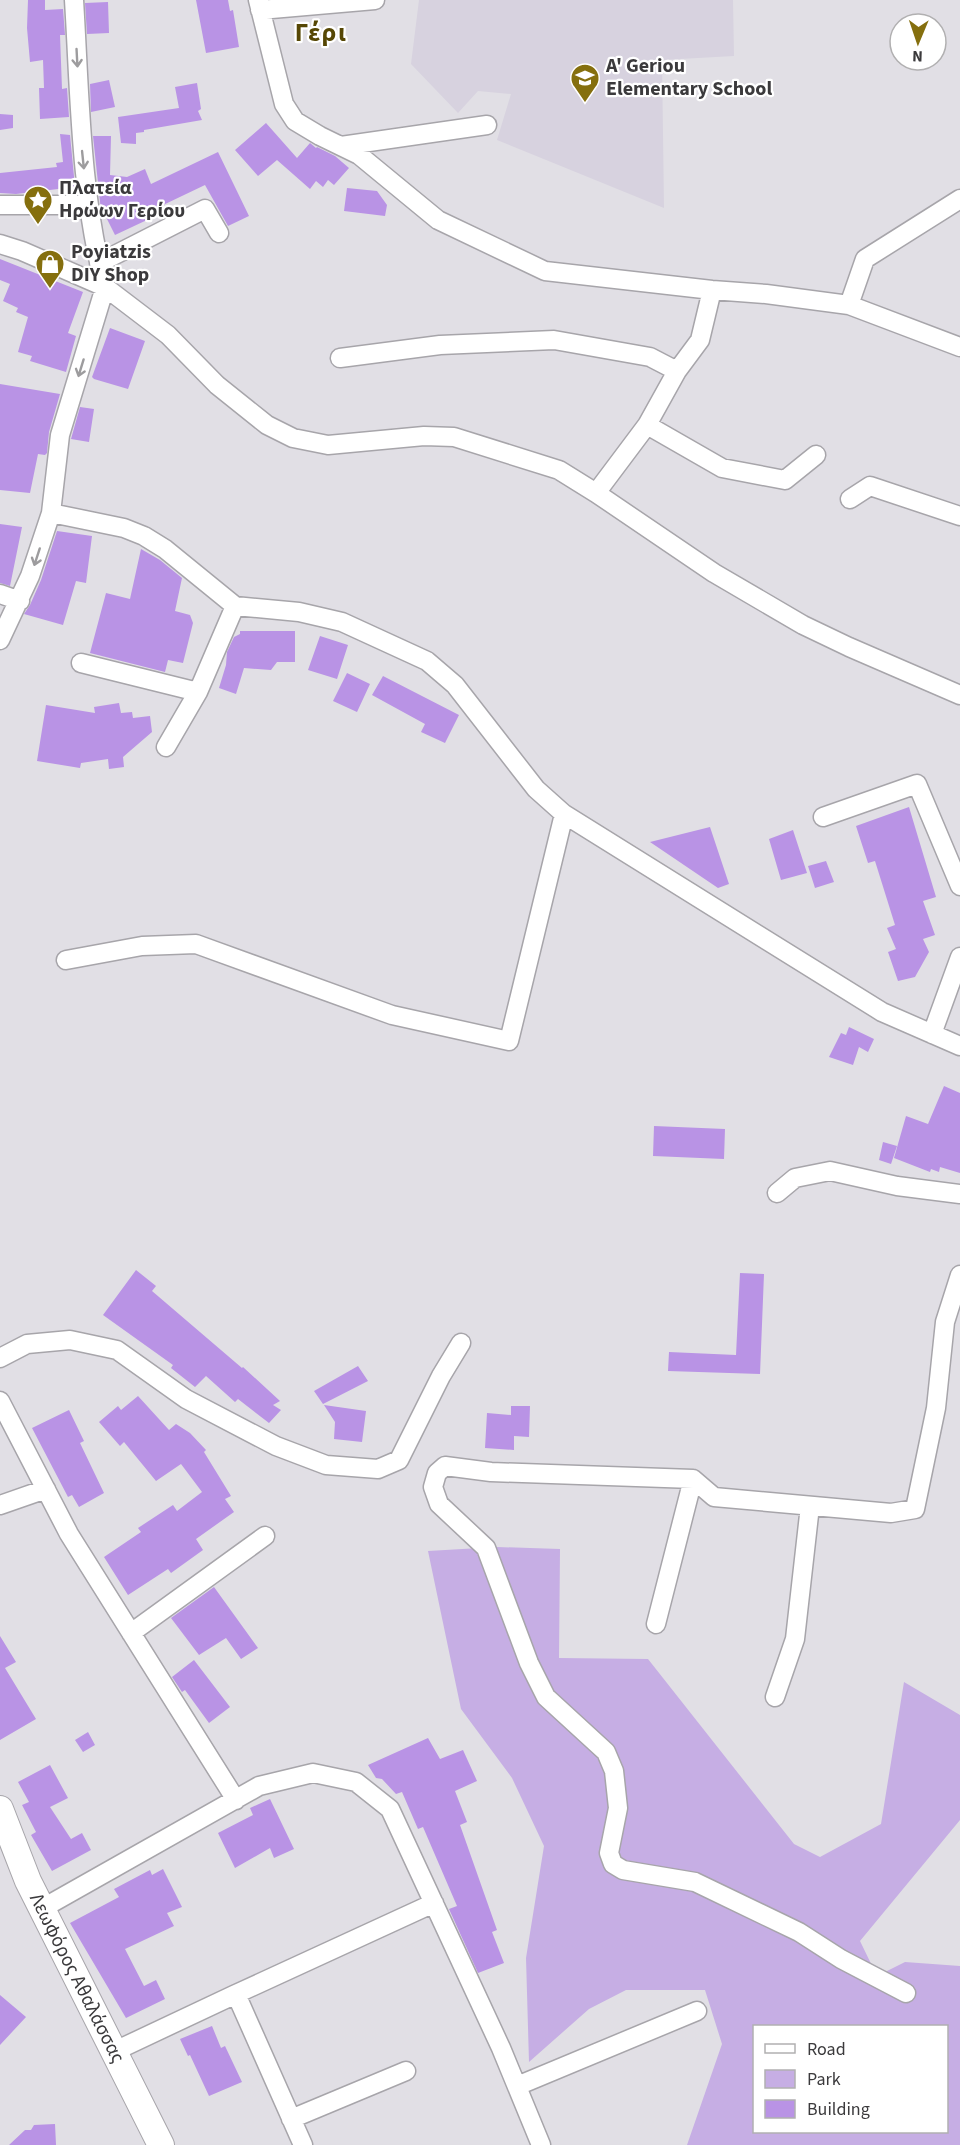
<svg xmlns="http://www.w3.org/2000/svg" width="960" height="2145" font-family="'Source Sans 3',sans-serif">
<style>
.built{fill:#d7d2df}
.green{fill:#c6aee4;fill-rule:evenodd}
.building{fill:#b993e5}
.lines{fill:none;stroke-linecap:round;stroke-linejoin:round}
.minor-casing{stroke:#a7a5aa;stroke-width:21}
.secondary-casing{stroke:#a7a5aa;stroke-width:28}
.minor{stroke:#fff;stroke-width:18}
.secondary{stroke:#fff;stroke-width:26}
.oneway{stroke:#9d9c9e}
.labels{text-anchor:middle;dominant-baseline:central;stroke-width:4.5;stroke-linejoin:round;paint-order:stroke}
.poi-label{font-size:20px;font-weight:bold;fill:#3b3a3c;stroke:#fff;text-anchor:start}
.street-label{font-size:20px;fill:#3b3a3c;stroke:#fff}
.district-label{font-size:26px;font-weight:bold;letter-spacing:1.5px;fill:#564705;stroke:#fff}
</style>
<rect width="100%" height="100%" fill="#e1dfe5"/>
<path class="built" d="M 419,0 L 733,0 L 734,56 L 662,60 L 664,208 L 497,140 L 511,94 L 478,91 L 458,113 L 411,64 Z"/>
<path class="green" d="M 497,1547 L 560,1549 L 559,1658 L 648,1659 L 794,1844 L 820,1857 L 881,1824 L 904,1682 L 960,1715 L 960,1820 L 860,1941 L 877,1976 L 905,1962 L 960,1966 L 960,2145 L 687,2145 L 722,2044 L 705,1990 L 626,1990 L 589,2009 L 529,2062 L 526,1958 L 544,1846 L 512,1778 L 461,1709 L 428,1551 ZM 754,2026 L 946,2026 L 946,2132 L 754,2132 Z"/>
<path class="building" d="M 28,0 L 45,0 L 45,10 L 63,9 L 65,35 L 60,35 L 62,89 L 67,88 L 69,117 L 40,119 L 39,88 L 44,88 L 43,60 L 30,62 L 27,28 Z
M 196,0 L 228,0 L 230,11 L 233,10 L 239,47 L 206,53 Z
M 108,2 L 109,33 L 87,34 L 85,3 Z
M 109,80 L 115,107 L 91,112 L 90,84 Z
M 197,83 L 201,109 L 198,111 L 202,120 L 144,130 L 144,132 L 136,133 L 136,144 L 121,143 L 118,117 L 179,108 L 175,87 Z
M 0,114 L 13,115 L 13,128 L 0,130 Z
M 266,123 L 297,158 L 310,143 L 316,148 L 317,147 L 335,156 L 349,168 L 334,185 L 328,180 L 323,187 L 316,181 L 310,189 L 277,160 L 258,176 L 235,150 Z
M 60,134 L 70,135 L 75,187 L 16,194 L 0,193 L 0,173 L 57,167 L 56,163 L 63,162 Z
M 93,136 L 111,136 L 110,175 L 127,177 L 145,169 L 151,184 L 218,152 L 249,216 L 228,226 L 205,185 L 161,206 L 164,212 L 115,235 L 103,211 L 101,211 Z
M 347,188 L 377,191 L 387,205 L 385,216 L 344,211 Z
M 0,259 L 83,292 L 68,333 L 76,336 L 66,372 L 30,361 L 32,356 L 18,352 L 28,317 L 16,312 L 18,308 L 3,301 L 10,284 L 0,280 Z
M 110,328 L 145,341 L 128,389 L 94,379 L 92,377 Z
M 0,384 L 60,394 L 49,432 L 47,453 L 45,455 L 38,454 L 30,493 L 0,490 Z
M 80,407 L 94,409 L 89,442 L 71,439 Z
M 0,524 L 22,527 L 10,586 L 0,583 Z
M 57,531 L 92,536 L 86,583 L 76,581 L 63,625 L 24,614 L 30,605 L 41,580 Z
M 141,549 L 160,560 L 182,578 L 175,611 L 190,615 L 193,623 L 183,663 L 168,660 L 165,672 L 90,653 L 106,593 L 130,599 Z
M 240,631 L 295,631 L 295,662 L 277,662 L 271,670 L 244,668 L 236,694 L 219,688 L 226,665 L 227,652 L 234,637 L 240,634 Z
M 320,636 L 348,645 L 337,679 L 308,670 Z
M 347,673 L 370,684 L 357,712 L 333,701 Z
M 383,676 L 459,715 L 445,743 L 421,732 L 425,724 L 372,695 Z
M 119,703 L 121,713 L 132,712 L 133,718 L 150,716 L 152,732 L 123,757 L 124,767 L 109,769 L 108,759 L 81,763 L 80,768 L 37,761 L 46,705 L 95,713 L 94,707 Z
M 909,807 L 936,897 L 923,901 L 935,935 L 923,939 L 929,952 L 915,977 L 898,981 L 888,952 L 896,949 L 887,928 L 895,925 L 875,861 L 868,863 L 856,826 Z
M 710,827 L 729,884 L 718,888 L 650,842 Z
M 793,830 L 807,873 L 781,880 L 769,839 Z
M 826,861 L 834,882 L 815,888 L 808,866 Z
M 849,1027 L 874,1039 L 868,1052 L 859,1047 L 853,1065 L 829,1057 L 841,1033 L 846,1035 Z
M 944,1086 L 960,1093 L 960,1173 L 940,1167 L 939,1172 L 931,1169 L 930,1172 L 894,1158 L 906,1116 L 928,1124 Z
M 654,1126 L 725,1129 L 724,1159 L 653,1156 Z
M 883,1142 L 897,1146 L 891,1164 L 879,1160 Z
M 136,1270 L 156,1286 L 152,1291 L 242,1368 L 243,1367 L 280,1401 L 273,1405 L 281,1410 L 269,1423 L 238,1399 L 235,1402 L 206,1376 L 195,1387 L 171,1368 L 173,1365 L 103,1315 Z
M 740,1273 L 764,1274 L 760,1374 L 668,1371 L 669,1352 L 736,1355 Z
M 358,1366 L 368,1381 L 323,1404 L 314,1391 Z
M 138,1396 L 169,1430 L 176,1424 L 190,1433 L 206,1450 L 204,1452 L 231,1496 L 225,1499 L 234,1512 L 196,1539 L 203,1550 L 171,1573 L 168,1569 L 128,1595 L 104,1557 L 141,1532 L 138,1528 L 173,1505 L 177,1511 L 202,1492 L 181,1464 L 156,1481 L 124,1442 L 120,1446 L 99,1422 L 118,1406 L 121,1410 Z
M 324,1405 L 366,1411 L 362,1442 L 334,1439 L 335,1422 Z
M 511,1406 L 530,1406 L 529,1437 L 514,1436 L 514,1450 L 485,1448 L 487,1413 L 511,1415 Z
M 69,1410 L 84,1441 L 80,1443 L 104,1493 L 79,1507 L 72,1495 L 68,1497 L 32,1428 Z
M 214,1587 L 258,1648 L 241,1659 L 226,1638 L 199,1655 L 171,1618 Z
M 0,1636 L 16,1662 L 5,1668 L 36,1719 L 0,1740 Z
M 194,1660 L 230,1707 L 209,1723 L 185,1690 L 182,1692 L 172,1677 Z
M 88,1732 L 95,1745 L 83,1752 L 75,1740 Z
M 428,1738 L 440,1759 L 463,1750 L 477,1781 L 455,1791 L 467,1822 L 460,1825 L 497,1930 L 492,1932 L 504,1963 L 478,1973 L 449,1909 L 457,1906 L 423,1827 L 418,1829 L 402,1792 L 396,1794 L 382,1779 L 376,1778 L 368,1765 Z
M 50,1765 L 68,1798 L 50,1807 L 71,1839 L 82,1833 L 91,1850 L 52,1871 L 31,1835 L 36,1832 L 22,1805 L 29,1802 L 18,1782 Z
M 270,1799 L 294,1849 L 274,1858 L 270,1848 L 235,1868 L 218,1833 L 253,1815 L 250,1808 Z
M 163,1869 L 182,1907 L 167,1913 L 174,1926 L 125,1949 L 144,1986 L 156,1980 L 165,1999 L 126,2018 L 70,1923 L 119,1897 L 114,1889 L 150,1870 L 152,1875 Z
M 0,1995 L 26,2017 L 0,2045 Z
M 212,2026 L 221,2048 L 225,2046 L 242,2082 L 209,2096 L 190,2055 L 188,2056 L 180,2039 Z
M 55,2124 L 56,2145 L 9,2145 L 25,2130 L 31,2130 L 34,2125 Z"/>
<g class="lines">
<g class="minor-casing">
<path id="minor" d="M 74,0 C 80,96 80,193 105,287
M 258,0 L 284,104 L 295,121 L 320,136 L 359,155 L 438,220 L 545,271 L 712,290 L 766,294 L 849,305 L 960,347
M 260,10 L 375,0
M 341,146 L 487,125
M 0,205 L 88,205
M 0,244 L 22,251 L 105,287 L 168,335 L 217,385 L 267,425 L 293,438 L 328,445 L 424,436 L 454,437 L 559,470 L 596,493 L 714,573 L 803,625 L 849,647 L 960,695
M 99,263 L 205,209 L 219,233
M 849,305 L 865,259 L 960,199
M 340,358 L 440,345 L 554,340 L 650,357 L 677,371
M 647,425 L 722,468 L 785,480 L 816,455
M 596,493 L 647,425 L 677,371 L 700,340 L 712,290
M 850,499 L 870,486 L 960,516
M 51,513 L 124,528 L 144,536 L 165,549 L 235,606 L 299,612 L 342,622 L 427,661 L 455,685 L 536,789 L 564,814 L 882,1012 L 960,1046
M 0,594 L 20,601
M 0,640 L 30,576 L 51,513 L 60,435 L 105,287
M 81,663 L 198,692
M 166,747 L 198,692 L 235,606
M 823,817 L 917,784 L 960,886
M 66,960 L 142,946 L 196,944 L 392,1015 L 509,1041 L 564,814
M 932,1034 L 960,957
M 777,1193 L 795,1178 L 830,1171 L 897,1186 L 960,1194
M 0,1358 L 27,1344 L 70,1340 L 117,1350 L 186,1399 L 276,1446 L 326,1465 L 378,1469 L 399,1460 L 441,1376 L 461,1343
M 0,1401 L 69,1534 L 236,1800
M 0,1505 L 46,1489
M 656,1624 L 693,1479
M 131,1633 L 265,1536
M 775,1697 L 795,1639 L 810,1506
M 43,1908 L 259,1786 L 313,1773 L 356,1782 L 390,1809 L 501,2048 L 541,2145
M 906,1993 L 841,1959 L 799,1932 L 695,1882 L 623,1870 L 613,1864 L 609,1853 L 618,1808 L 614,1771 L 606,1752 L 546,1697 L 529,1663 L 486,1548 L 439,1504 L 433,1487 L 437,1473 L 445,1466 L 491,1472 L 693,1479 L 714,1497 L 891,1513 L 915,1509 L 936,1408 L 945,1322 L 960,1275
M 236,1994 L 434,1903
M 115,2051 L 236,1994 L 303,2145
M 517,2086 L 697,2011
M 291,2119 L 406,2071"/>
</g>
<g class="secondary-casing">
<g id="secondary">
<path id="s1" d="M 0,1809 L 28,1881 L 161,2145"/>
</g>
</g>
<use href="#minor" class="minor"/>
<use href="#secondary" class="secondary"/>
</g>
<defs><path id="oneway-shaft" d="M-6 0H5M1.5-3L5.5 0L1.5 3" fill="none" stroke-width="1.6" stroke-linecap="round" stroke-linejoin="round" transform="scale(1.5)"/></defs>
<g class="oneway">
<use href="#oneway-shaft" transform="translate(77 58) rotate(87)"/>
<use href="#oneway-shaft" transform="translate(83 160) rotate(84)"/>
<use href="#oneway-shaft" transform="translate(81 368) rotate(107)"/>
<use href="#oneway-shaft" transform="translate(37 557) rotate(108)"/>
</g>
<defs>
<g id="school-pin" transform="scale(1.5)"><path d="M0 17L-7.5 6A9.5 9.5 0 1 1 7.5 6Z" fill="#856f0e" stroke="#fff"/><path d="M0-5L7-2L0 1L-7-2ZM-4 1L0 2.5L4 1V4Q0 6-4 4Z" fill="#fff"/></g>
<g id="sight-pin" transform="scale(1.5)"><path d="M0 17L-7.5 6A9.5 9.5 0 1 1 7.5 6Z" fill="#856f0e" stroke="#fff"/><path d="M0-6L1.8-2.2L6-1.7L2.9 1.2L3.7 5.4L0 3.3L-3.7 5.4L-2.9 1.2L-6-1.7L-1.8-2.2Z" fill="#fff"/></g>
<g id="shop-pin" transform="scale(1.5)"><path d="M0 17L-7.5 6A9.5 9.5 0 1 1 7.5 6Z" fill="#856f0e" stroke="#fff"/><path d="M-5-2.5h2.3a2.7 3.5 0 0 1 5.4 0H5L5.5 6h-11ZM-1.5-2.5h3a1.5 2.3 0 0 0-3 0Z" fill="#fff"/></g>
</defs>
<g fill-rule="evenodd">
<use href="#school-pin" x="585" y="78"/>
<use href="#sight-pin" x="38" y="200"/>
<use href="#shop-pin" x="50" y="264"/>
</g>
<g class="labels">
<g class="poi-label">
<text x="606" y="66">A' Geriou<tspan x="606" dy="23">Elementary School</tspan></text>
<text x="59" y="188">Πλατεία<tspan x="59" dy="23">Ηρώων Γερίου</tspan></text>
<text x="71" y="252">Poyiatzis<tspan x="71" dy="23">DIY Shop</tspan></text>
</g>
<g class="street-label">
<text stroke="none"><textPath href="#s1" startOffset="186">Λεωφόρος Αθαλάσσας</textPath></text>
</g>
<g class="district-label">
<text x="321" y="32">Γέρι</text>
</g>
</g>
<rect x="753" y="2025" width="195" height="108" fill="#ffffff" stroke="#b1b0b1" stroke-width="1.5"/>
<rect x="765" y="2044" width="30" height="9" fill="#ffffff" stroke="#b1b0b1" stroke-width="1.5"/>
<text x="807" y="2055" font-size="18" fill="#3b3a3c">Road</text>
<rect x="765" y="2070" width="30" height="18" fill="#c6aee4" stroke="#b1b0b1" stroke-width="1.5"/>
<text x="807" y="2085" font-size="18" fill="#3b3a3c">Park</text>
<rect x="765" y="2100" width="30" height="18" fill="#b993e5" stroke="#b1b0b1" stroke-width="1.5"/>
<text x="807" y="2115" font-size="18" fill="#3b3a3c">Building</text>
<g transform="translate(918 42) rotate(182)"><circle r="28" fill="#ffffff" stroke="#b1b0b1" stroke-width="1.5"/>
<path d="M0-4.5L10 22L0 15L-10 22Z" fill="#856f0e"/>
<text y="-9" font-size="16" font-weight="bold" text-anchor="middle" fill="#3b3a3c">N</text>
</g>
</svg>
